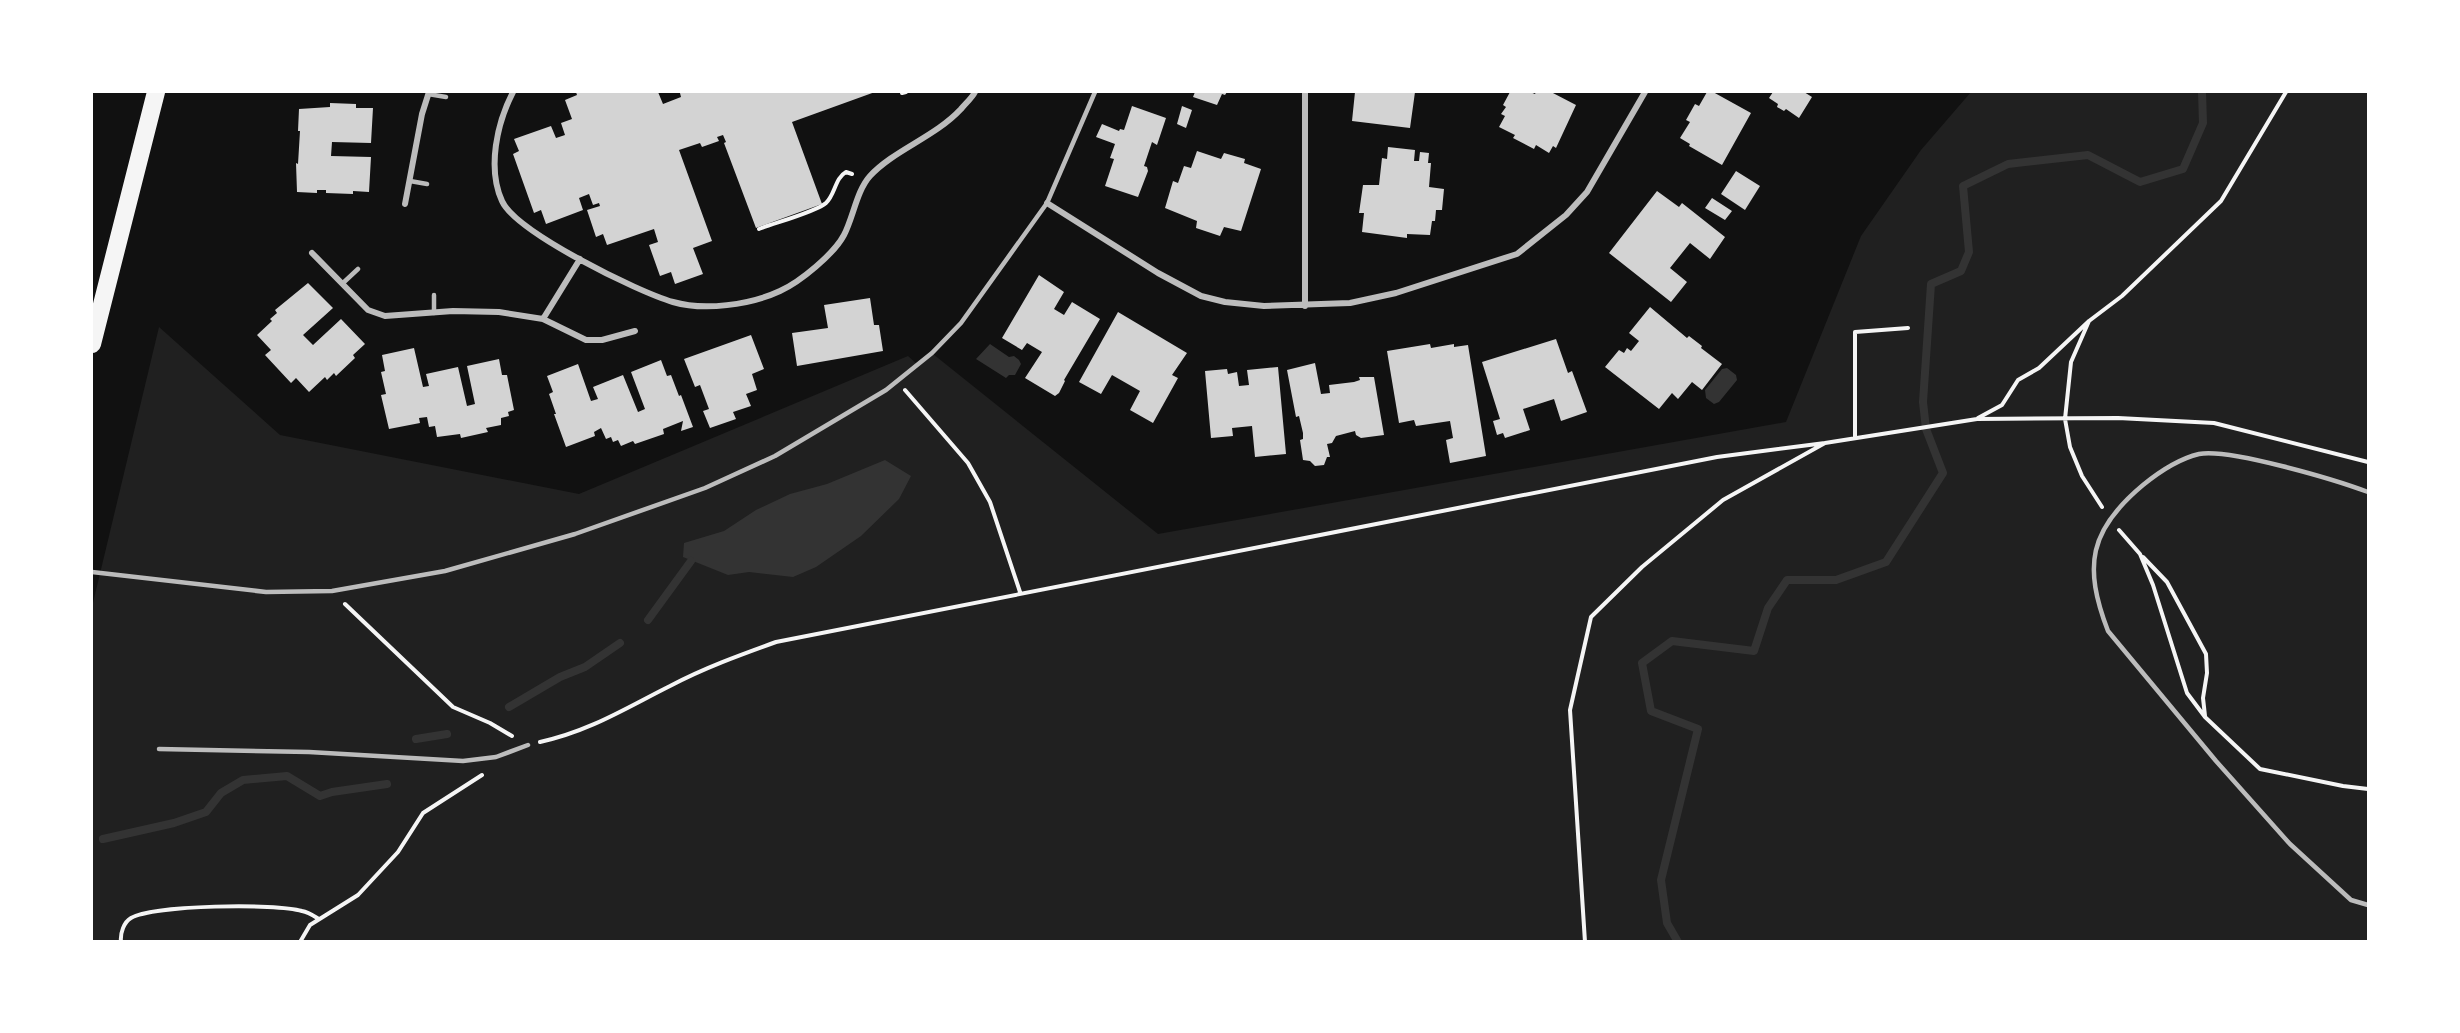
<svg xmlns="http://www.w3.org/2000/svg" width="2460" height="1033" font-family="Montserrat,sans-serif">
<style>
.green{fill:#202020}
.water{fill:#333}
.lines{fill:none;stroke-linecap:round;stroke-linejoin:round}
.stream{stroke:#333;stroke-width:8}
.building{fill:#d3d3d3}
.path{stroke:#f5f5f5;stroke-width:4}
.service{stroke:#bcbcbc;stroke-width:4.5}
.minor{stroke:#bcbcbc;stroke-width:6}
.motorway{stroke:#f5f5f5;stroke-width:18}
</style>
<rect width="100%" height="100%" fill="#111"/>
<path class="green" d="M 1971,92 L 2368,92 L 2368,941 L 92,942 L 92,607 L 159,327 L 280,435 L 579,494 L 908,356 L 919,366 L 933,354 L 1158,534 L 1786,422 L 1861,236 L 1921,150 Z"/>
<path class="water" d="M 990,344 L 1009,357 L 1014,356 L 1019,360 L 1021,364 L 1015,375 L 1009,375 L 1006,378 L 976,359 Z
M 1727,368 L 1736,375 L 1737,380 L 1719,402 L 1714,404 L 1706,398 L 1705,390 L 1722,369 Z
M 885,460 L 911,476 L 899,499 L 861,536 L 816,567 L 793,577 L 749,572 L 728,575 L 683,557 L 684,543 L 724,531 L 756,510 L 790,494 L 827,484 Z"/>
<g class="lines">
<path class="stream" d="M 648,620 L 691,561
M 509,707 L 560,677 L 585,667 L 620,643
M 416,739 L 447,734
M 103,839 L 174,823 L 206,812 L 221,793 L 243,780 L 287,776 L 320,796 L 332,792 L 387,784
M 1678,942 L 1667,923 L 1661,880 L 1698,729 L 1651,711 L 1642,663 L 1672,641 L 1754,651 L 1768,608 L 1787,580 L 1836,580 L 1886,562 L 1943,473 L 1926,429 L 1923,402 L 1931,284 L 1961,271 L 1969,252 L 1963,186 L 2008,164 L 2088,155 L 2140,182 L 2183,169 L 2203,123 L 2202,92"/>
</g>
<path class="building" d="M 576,92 L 658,92 L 663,104 L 681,97 L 680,93 L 684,92 L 875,92 L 792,122 L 822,204 L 756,228 L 724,143 L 726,142 L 723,135 L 717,137 L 719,141 L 702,147 L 700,143 L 679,150 L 712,241 L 693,248 L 703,274 L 675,284 L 671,272 L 660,276 L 649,245 L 658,242 L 654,229 L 607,245 L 603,234 L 596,237 L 587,210 L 600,206 L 599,203 L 593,205 L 589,194 L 579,198 L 583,210 L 546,224 L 541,210 L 534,213 L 513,154 L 519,151 L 514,139 L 551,126 L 556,138 L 565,135 L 561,123 L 572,119 L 565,100 L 577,95 Z
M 1195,92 L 1227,92 L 1225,95 L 1222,94 L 1217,105 L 1193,97 Z
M 1355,92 L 1415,92 L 1410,128 L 1352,121 Z
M 1510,92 L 1530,92 L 1535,94 L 1536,92 L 1551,92 L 1576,105 L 1556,148 L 1553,146 L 1549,153 L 1536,145 L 1534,149 L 1513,138 L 1515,135 L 1499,127 L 1505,116 L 1501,114 L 1506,107 L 1503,105 Z
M 1707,92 L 1713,92 L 1751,113 L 1722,165 L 1689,146 L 1690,144 L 1680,138 L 1690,122 L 1686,120 L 1695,104 L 1699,106 Z
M 1773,92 L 1804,92 L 1812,97 L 1799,118 L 1786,109 L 1784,111 L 1777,107 L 1778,104 L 1769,98 Z
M 330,103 L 356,104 L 356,108 L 373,108 L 371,143 L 332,142 L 331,156 L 371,157 L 369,192 L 353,191 L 353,194 L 326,193 L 326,190 L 317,190 L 317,193 L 297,192 L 296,163 L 298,164 L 300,131 L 298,131 L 299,109 L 330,107 Z
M 1132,106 L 1166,118 L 1157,145 L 1152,142 L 1144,166 L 1147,167 L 1148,171 L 1138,197 L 1105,186 L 1114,159 L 1110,158 L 1115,144 L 1096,137 L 1102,124 L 1119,131 L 1120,129 L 1124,130 Z
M 1182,106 L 1192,110 L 1186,128 L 1177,124 Z
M 1388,147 L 1415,150 L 1414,161 L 1419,161 L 1420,152 L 1429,153 L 1428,163 L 1431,163 L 1429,187 L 1444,189 L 1442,210 L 1436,210 L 1435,221 L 1432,221 L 1430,235 L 1407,234 L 1407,238 L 1362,232 L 1364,213 L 1359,213 L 1363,185 L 1379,185 L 1382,158 L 1387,159 Z
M 1197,151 L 1221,159 L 1224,153 L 1245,159 L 1244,163 L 1261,169 L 1241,231 L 1224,227 L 1220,236 L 1196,228 L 1197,221 L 1165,208 L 1173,181 L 1178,183 L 1184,166 L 1191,168 Z
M 1736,171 L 1760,186 L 1745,210 L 1721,194 Z
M 1657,191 L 1679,207 L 1682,203 L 1725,237 L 1710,259 L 1690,243 L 1670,268 L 1687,282 L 1671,302 L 1609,253 Z
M 1712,198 L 1732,211 L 1725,220 L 1705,208 Z
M 1039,275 L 1064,292 L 1054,309 L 1064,315 L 1072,302 L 1100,319 L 1064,380 L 1065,381 L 1059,393 L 1055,396 L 1025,378 L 1042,352 L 1027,343 L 1022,350 L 1002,338 Z
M 308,283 L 333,308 L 303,335 L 313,345 L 341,319 L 365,344 L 353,355 L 355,358 L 336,376 L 334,373 L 327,380 L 325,377 L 309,392 L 296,378 L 291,383 L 265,355 L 271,350 L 257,335 L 272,321 L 270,319 L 277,313 L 275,310 Z
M 870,298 L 874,325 L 879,325 L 883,351 L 797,366 L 792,333 L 828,328 L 824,305 Z
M 1650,307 L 1687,338 L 1689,336 L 1702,346 L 1701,348 L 1722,364 L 1702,390 L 1692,382 L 1678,399 L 1672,393 L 1659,409 L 1605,367 L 1619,350 L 1624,353 L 1627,348 L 1631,351 L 1639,341 L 1629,333 Z
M 1118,312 L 1187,353 L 1172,375 L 1178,378 L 1153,423 L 1130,410 L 1140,391 L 1112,375 L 1101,394 L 1079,382 Z
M 751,335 L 764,369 L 752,374 L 757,390 L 746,394 L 751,406 L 733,412 L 736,419 L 710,428 L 703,411 L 709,409 L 700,385 L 695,387 L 684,359 Z
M 1556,339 L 1568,373 L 1572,371 L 1587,412 L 1561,421 L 1554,399 L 1523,409 L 1530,430 L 1505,438 L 1503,433 L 1497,435 L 1493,421 L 1500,419 L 1482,362 Z
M 1430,344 L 1431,348 L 1454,344 L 1454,347 L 1468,345 L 1486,456 L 1450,463 L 1446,440 L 1453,438 L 1450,421 L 1416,426 L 1414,420 L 1399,423 L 1387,351 Z
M 414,348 L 423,387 L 429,386 L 426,374 L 458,367 L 467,406 L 475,404 L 467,366 L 499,359 L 502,375 L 507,375 L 514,410 L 508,412 L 509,416 L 501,418 L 501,425 L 486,428 L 488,432 L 461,438 L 460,434 L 437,437 L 435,426 L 429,427 L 427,417 L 419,418 L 420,423 L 389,429 L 381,395 L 386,394 L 381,372 L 385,371 L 382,355 Z
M 661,360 L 667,376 L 671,375 L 679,396 L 681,395 L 693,427 L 681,431 L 683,421 L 663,429 L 664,434 L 635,444 L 633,441 L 621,446 L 618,440 L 613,442 L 611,437 L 606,439 L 601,428 L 594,432 L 595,436 L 566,447 L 554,414 L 556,414 L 549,394 L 553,392 L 547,376 L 578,364 L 591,401 L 598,399 L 593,387 L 623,375 L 638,412 L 645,409 L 631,372 Z
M 1315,363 L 1321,394 L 1330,393 L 1329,385 L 1354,382 L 1360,380 L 1359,377 L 1374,377 L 1384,435 L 1361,438 L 1356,435 L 1355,431 L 1336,436 L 1332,443 L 1327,444 L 1330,457 L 1327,457 L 1324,465 L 1315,466 L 1310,461 L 1303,460 L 1300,440 L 1303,439 L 1303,433 L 1299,416 L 1296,417 L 1287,370 Z
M 1278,367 L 1286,454 L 1255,457 L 1252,426 L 1232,428 L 1233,436 L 1211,438 L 1205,371 L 1227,369 L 1228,374 L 1237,372 L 1239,386 L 1249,385 L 1247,370 Z"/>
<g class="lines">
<path class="path" d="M 902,93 L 906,92
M 759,229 C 774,223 816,212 826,203 C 835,195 835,178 846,172 L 852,174
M 2089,321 L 2071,362 L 2065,419 L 2070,447 L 2082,476 L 2102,507
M 905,390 L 968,463 L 990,502 L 1020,592
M 1978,418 L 2002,405 L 2018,380 L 2039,368 L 2089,321 L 2122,296 L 2221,201 L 2286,92
M 1855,438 L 1855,332 L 1908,328
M 2119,530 L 2140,554 L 2153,585 L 2187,693 L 2205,717 L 2260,769 L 2343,786 L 2368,789
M 2143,557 L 2167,582 L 2206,654 L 2207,673 L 2203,698 L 2205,716
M 345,604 L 453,707 L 490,723 L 512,736
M 540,742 C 590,731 626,708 670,686 C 704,668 740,655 776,642 L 1717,457 L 1825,443
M 121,942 C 120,933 124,922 131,918 C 153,905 276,903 302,911 C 308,912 314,916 319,919
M 300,942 L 310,925 L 358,895 L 398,852 L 423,813 L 482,775
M 1585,942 L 1570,710 L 1591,617 L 1642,567 L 1723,500 L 1825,443 L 1977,419 L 2118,418 L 2214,423 L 2368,462"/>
<path class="service" d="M 428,94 L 446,97
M 410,181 L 427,184
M 343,283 L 358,269
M 434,295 L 434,313
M 2368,492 C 2336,480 2229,448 2199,454 C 2178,459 2159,472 2143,485 C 2089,530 2083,566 2108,631 L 2216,761 L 2290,844 L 2351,900 L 2368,905
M 92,572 L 266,592 L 332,591 L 445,571 L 575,534 L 705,488 L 775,456 L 886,390 L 932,353 L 961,323 L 1047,203 L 1095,92
M 159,749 L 309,752 L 463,761 L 496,757 L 528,745"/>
<path class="minor" d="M 513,92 C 497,123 487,168 502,201 C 516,232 638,292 673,302 C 704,311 750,305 780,291 C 800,282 834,254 844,235 C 853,218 857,190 870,176 C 894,150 935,137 961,109 C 966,103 972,98 975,92
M 1305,92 L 1305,306
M 1047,203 L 1158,273 L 1201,296 L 1225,302 L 1264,306 L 1350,303 L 1396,293 L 1517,254 L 1566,215 L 1587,192 L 1645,92
M 405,204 L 422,114 L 429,92
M 312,253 L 368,310 L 385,316 L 453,311 L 499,312 L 543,319 L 586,340 L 602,340 L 635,331
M 543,319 L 580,259"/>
<path class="motorway" d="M 92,344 L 156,92"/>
</g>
<rect width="2460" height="1033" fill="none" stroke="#ffffff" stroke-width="186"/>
</svg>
